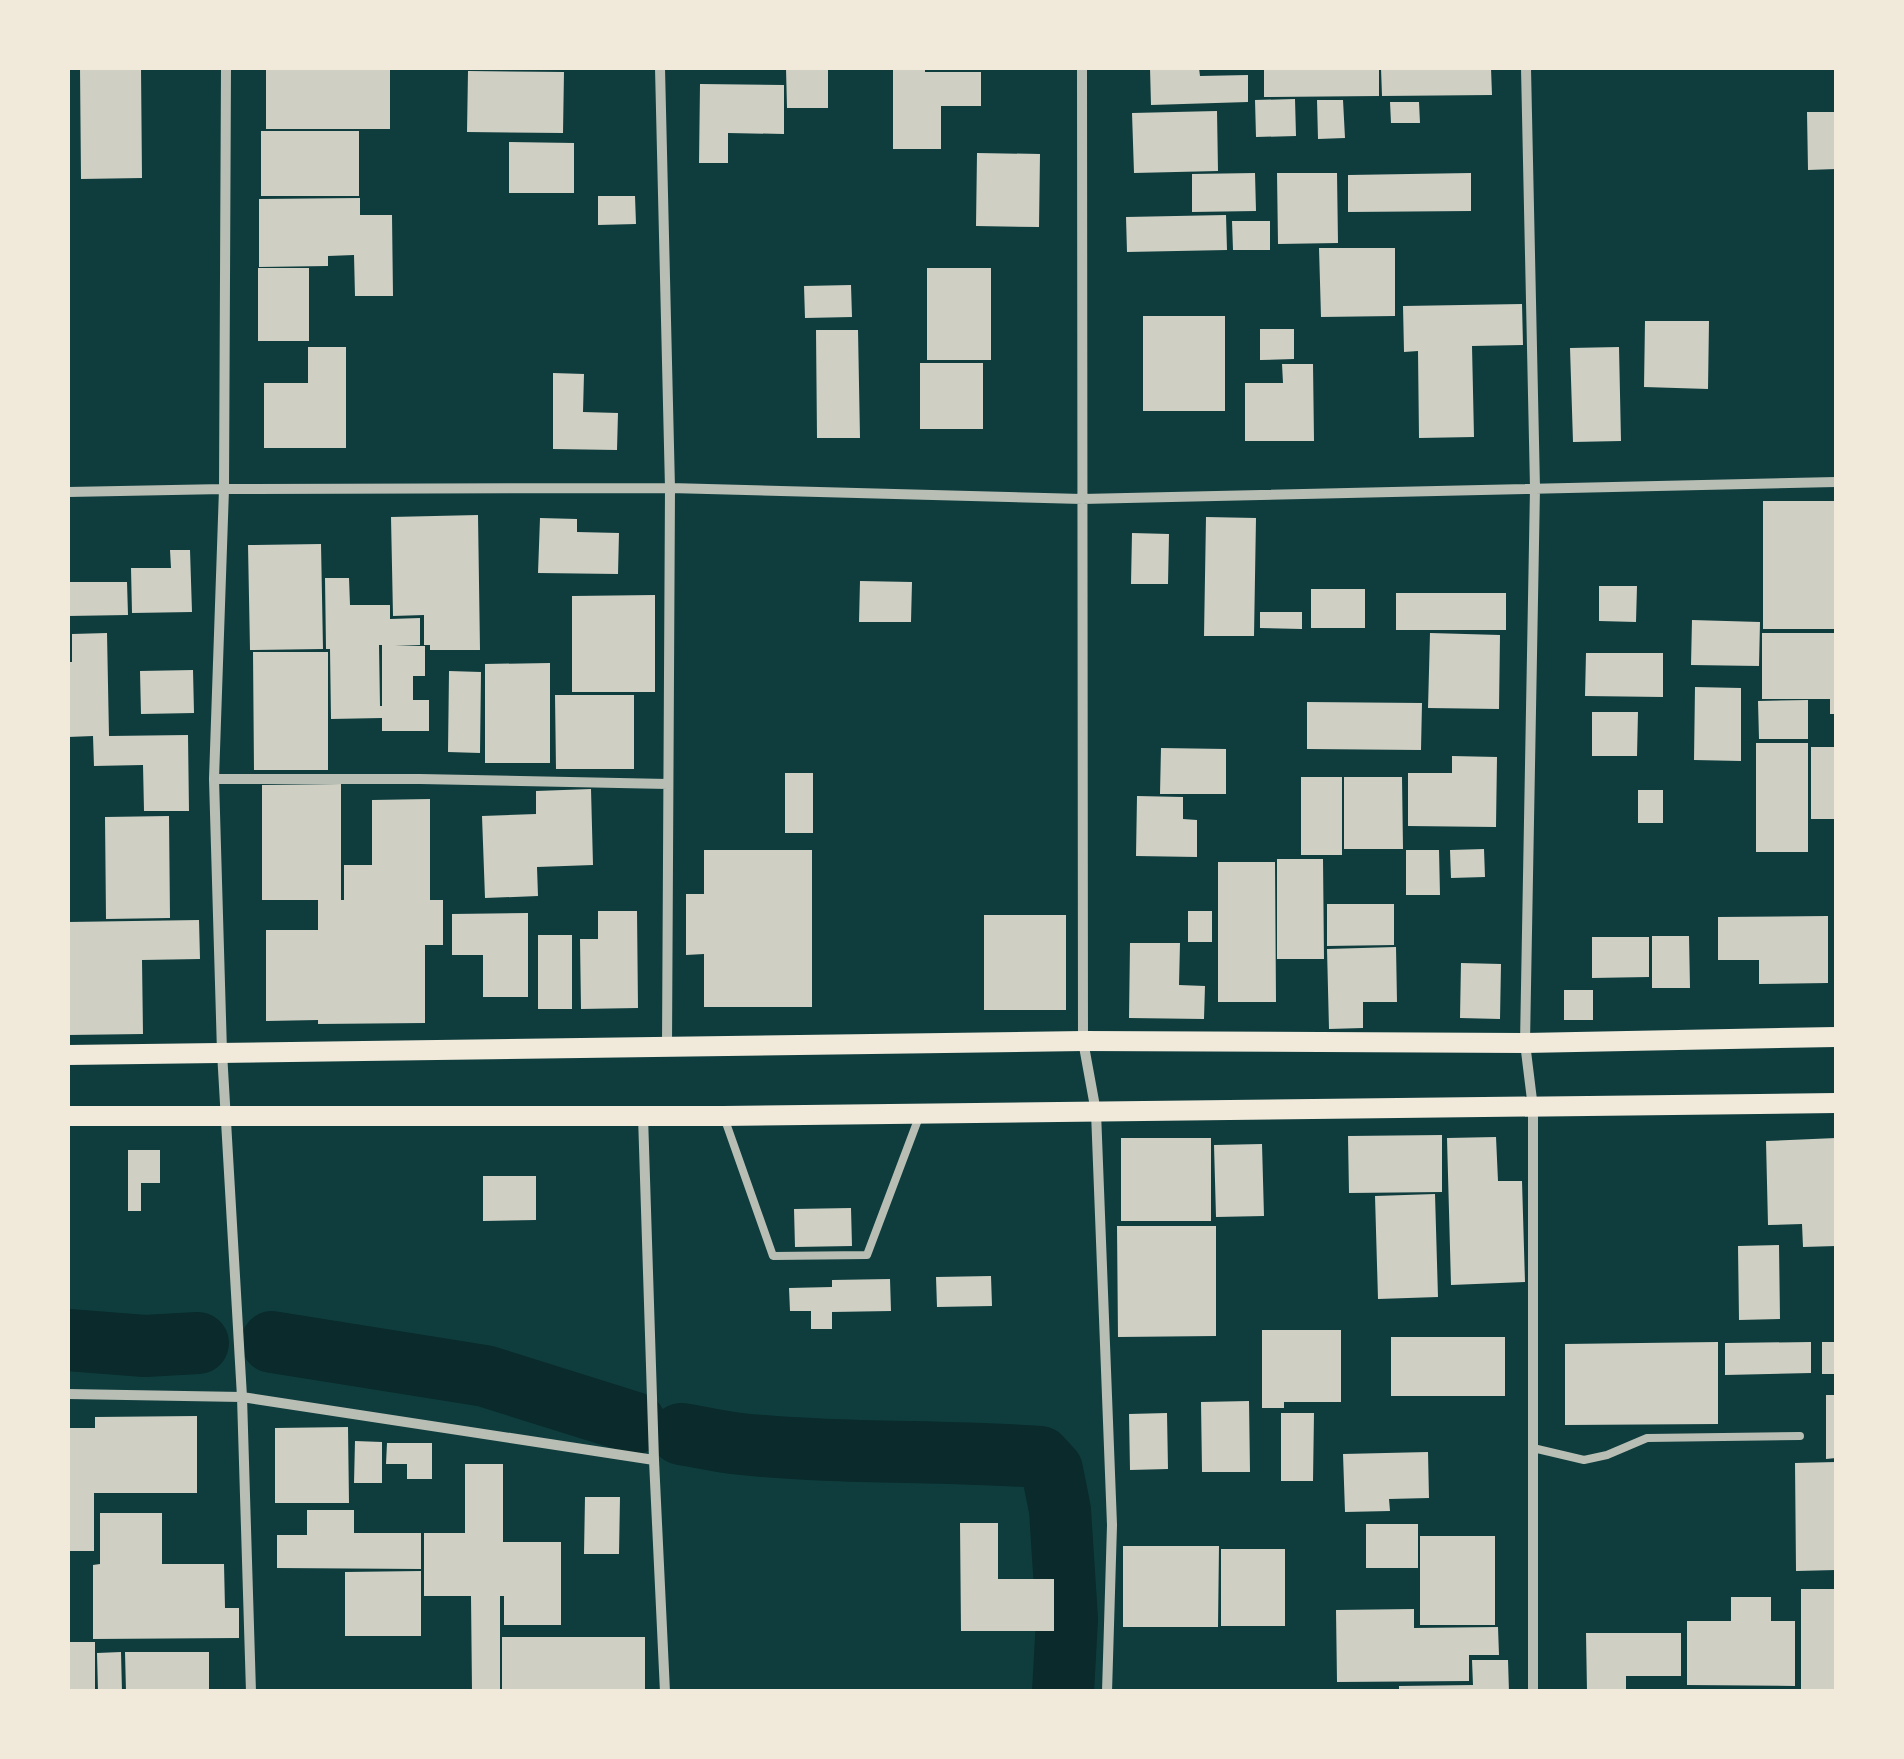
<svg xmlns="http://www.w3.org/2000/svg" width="1904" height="1759" font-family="'Varela Round',sans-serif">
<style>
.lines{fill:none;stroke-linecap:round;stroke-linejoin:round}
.river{stroke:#0a2a2b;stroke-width:62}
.building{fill:#cfcfc3;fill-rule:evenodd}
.service{stroke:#b8beb3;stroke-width:8}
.minor{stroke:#b8beb3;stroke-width:10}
.secondary{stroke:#f1e9da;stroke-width:20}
</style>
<rect width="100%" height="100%" fill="#0f3d3e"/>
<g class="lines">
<path class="river" d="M 68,1340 L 145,1346 L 198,1343
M 272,1342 L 485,1376 L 635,1423
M 681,1434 C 701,1437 721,1442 741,1444 C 841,1454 941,1450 1040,1457 L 1052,1470 L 1060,1510 L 1067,1619 L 1063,1692"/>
</g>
<path class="building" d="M 80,68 L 141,68 L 142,178 L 81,179 Z
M 266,68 L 390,68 L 390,129 L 266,129 Z
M 786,68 L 828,68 L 828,108 L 787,108 Z
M 893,68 L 925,68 L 925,72 L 981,72 L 981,106 L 941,106 L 941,149 L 893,149 Z
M 1150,68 L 1199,68 L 1200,76 L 1248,75 L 1248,102 L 1151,105 Z
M 1264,68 L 1379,68 L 1379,96 L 1264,97 Z
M 1381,68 L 1491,68 L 1492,95 L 1382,96 Z
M 468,71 L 564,72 L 563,133 L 467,132 Z
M 700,84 L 784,85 L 784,134 L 728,133 L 728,163 L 699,163 Z
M 1295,99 L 1296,136 L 1256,137 L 1255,100 Z
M 1317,100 L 1343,100 L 1345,138 L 1318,139 Z
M 1390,102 L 1419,102 L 1420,123 L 1391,123 Z
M 1217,111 L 1218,171 L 1134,173 L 1132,113 Z
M 1807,112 L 1836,112 L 1836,169 L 1808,170 Z
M 261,131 L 359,131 L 359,196 L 261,196 Z
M 509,142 L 574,143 L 574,193 L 509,193 Z
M 977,153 L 1040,154 L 1039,227 L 976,226 Z
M 1255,173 L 1256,211 L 1192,212 L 1192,174 Z
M 1277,173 L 1337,173 L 1338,243 L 1278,244 Z
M 1471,173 L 1471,211 L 1348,212 L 1348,175 Z
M 598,196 L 635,196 L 636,224 L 598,225 Z
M 360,198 L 360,215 L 392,215 L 393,296 L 355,296 L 354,255 L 328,256 L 328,266 L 259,267 L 259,199 Z
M 1226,215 L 1227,250 L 1127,252 L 1126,217 Z
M 1232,221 L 1270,221 L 1270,250 L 1233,250 Z
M 1319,248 L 1395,248 L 1395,316 L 1321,317 Z
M 258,268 L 309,268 L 309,341 L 258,341 Z
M 927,268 L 991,268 L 991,360 L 927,360 Z
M 851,285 L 852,317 L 805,318 L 804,286 Z
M 1522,304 L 1523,345 L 1472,346 L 1474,437 L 1419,438 L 1418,351 L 1404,352 L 1403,306 Z
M 1143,316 L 1225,316 L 1225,411 L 1143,411 Z
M 1645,321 L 1709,321 L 1708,389 L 1644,387 Z
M 1260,329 L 1294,329 L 1294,359 L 1260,360 Z
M 816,330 L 858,330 L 860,438 L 817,438 Z
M 308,347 L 346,347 L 346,448 L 264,448 L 264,383 L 308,383 Z
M 1619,347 L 1621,441 L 1573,442 L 1570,348 Z
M 920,363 L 983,363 L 983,429 L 920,429 Z
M 1282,364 L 1313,364 L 1314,441 L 1245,441 L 1245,383 L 1283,383 Z
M 553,373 L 584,374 L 583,412 L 618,413 L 617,450 L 553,449 Z
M 1763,501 L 1836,501 L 1836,629 L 1763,629 Z
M 478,515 L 480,650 L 430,650 L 430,645 L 424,645 L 424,615 L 393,616 L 391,517 Z
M 1206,517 L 1256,518 L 1254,636 L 1204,636 Z
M 540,518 L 577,519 L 577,532 L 619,533 L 618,574 L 538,573 Z
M 1132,533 L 1169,534 L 1168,584 L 1131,584 Z
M 321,544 L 323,649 L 250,650 L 248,545 Z
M 170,550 L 190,550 L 192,612 L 132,613 L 131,568 L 171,568 Z
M 325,578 L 349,578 L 350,605 L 390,605 L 390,619 L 420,618 L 420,645 L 395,646 L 425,646 L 425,676 L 413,676 L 413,700 L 429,700 L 429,731 L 382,731 L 382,718 L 331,719 L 330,649 L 326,649 ZM 379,645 L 382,645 L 382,706 L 380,706 Z
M 860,581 L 912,582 L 911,622 L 859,622 Z
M 68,582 L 127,582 L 128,615 L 68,616 Z
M 1599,586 L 1637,586 L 1636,622 L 1599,621 Z
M 1311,589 L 1365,589 L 1365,628 L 1311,628 Z
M 1396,593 L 1506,593 L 1506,630 L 1396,630 Z
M 655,595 L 655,692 L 572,692 L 572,596 Z
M 1260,612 L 1302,612 L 1302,629 L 1260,628 Z
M 1692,620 L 1760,622 L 1759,666 L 1691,665 Z
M 107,633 L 109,736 L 188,735 L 189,811 L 144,811 L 143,765 L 94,766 L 93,736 L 68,737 L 68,662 L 72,662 L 72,634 Z
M 1430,633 L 1500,635 L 1499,709 L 1428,708 Z
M 1762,633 L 1836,633 L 1836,714 L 1830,714 L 1830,699 L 1762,699 Z
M 253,652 L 328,652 L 328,770 L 254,770 Z
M 1586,653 L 1663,653 L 1663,697 L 1585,696 Z
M 550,663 L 550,763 L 485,763 L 485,664 Z
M 193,670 L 194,713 L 141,714 L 140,671 Z
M 449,671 L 481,672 L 480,753 L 448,752 Z
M 1695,687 L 1741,688 L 1741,761 L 1694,760 Z
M 555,695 L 634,695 L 634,769 L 556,769 Z
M 1808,700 L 1808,739 L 1759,739 L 1758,701 Z
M 1307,702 L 1422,703 L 1421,750 L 1307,749 Z
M 1592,712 L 1638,712 L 1637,756 L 1592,756 Z
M 1756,743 L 1808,743 L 1808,852 L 1756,852 Z
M 1811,747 L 1836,747 L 1836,819 L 1811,819 Z
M 1161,748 L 1226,749 L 1226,794 L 1160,794 Z
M 1452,756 L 1497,757 L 1496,827 L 1408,826 L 1408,773 L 1452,773 Z
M 785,773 L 813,773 L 813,833 L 785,833 Z
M 1301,777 L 1342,777 L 1342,855 L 1301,855 Z
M 1344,777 L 1402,777 L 1403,849 L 1344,849 Z
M 341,784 L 341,900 L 344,900 L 344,865 L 372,865 L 372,800 L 430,799 L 430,900 L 443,900 L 443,945 L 425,945 L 425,1023 L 318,1024 L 318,1020 L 266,1021 L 266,930 L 318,930 L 318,900 L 262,900 L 262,785 Z
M 591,789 L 593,865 L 537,867 L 538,896 L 485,898 L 482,816 L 536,814 L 536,791 Z
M 1638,790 L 1663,790 L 1663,823 L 1638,823 Z
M 1137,796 L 1183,797 L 1183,819 L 1197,820 L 1197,857 L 1136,856 Z
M 169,816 L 170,918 L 106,919 L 105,817 Z
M 1484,849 L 1485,877 L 1451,878 L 1450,850 Z
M 704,850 L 812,850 L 812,1007 L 704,1007 L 704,954 L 686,955 L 686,894 L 704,894 Z
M 1406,850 L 1439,850 L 1440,895 L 1406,895 Z
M 1277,859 L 1323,859 L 1324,959 L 1277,959 Z
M 1218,862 L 1275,862 L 1276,1002 L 1218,1002 Z
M 1327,904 L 1394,904 L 1394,945 L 1327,946 Z
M 598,911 L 637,911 L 638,1008 L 581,1009 L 580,939 L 598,939 Z
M 1188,911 L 1212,911 L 1212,942 L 1188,942 Z
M 528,913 L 528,997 L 483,997 L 483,955 L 452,955 L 452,914 Z
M 984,915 L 1066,915 L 1066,1010 L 984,1010 Z
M 1828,916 L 1828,983 L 1759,984 L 1759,960 L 1718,960 L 1718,917 Z
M 199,920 L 200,959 L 142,960 L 143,1034 L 68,1035 L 68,922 Z
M 538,935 L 572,935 L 572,1009 L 538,1009 Z
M 1652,936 L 1689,936 L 1690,988 L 1652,988 Z
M 1592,937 L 1649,937 L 1649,977 L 1592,978 Z
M 1130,943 L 1180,943 L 1179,985 L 1205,986 L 1204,1019 L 1129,1018 Z
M 1396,947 L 1397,1002 L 1363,1002 L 1363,1028 L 1329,1029 L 1327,949 Z
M 1461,963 L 1501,964 L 1500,1019 L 1460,1018 Z
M 1564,990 L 1593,990 L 1593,1020 L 1564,1020 Z
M 1442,1135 L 1442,1192 L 1349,1193 L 1348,1136 Z
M 1496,1137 L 1498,1181 L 1522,1181 L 1525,1282 L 1451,1285 L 1447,1138 Z
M 1121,1138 L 1211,1138 L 1211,1221 L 1121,1221 Z
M 1836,1138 L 1836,1246 L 1803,1247 L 1802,1224 L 1768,1225 L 1766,1141 Z
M 1262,1144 L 1264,1216 L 1216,1217 L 1214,1145 Z
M 128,1150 L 160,1150 L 160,1183 L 141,1183 L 141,1211 L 128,1211 Z
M 483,1176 L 536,1176 L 536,1220 L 483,1221 Z
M 1435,1194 L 1438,1297 L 1378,1299 L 1375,1196 Z
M 851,1208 L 852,1246 L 795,1247 L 794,1209 Z
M 1117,1226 L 1216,1226 L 1216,1336 L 1118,1337 Z
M 1779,1245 L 1780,1319 L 1739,1320 L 1738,1246 Z
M 991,1276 L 992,1306 L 937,1307 L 936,1277 Z
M 890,1279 L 891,1311 L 832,1312 L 832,1329 L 811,1329 L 811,1311 L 790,1311 L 789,1288 L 832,1287 L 832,1280 Z
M 1262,1330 L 1341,1330 L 1341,1402 L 1284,1402 L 1284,1408 L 1262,1408 Z
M 1391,1337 L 1505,1337 L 1505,1396 L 1391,1396 Z
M 1718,1342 L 1718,1424 L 1565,1425 L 1565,1344 Z
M 1811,1342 L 1811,1373 L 1725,1375 L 1725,1343 Z
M 1822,1342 L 1836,1342 L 1836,1374 L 1822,1374 Z
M 1826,1395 L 1836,1395 L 1836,1458 L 1826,1459 Z
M 1249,1401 L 1250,1472 L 1202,1472 L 1201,1402 Z
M 1167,1413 L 1168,1469 L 1130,1470 L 1129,1414 Z
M 1281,1413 L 1314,1413 L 1313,1481 L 1281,1481 Z
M 197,1416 L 197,1493 L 94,1493 L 94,1551 L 68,1551 L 68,1428 L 95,1428 L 95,1417 Z
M 348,1427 L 349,1503 L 275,1503 L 275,1428 Z
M 355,1441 L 382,1442 L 382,1483 L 354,1483 Z
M 387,1443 L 432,1443 L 432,1479 L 407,1479 L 407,1464 L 386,1464 Z
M 1428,1452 L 1429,1498 L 1389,1499 L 1390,1511 L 1345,1512 L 1343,1454 Z
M 1836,1462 L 1836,1570 L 1796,1571 L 1795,1463 Z
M 465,1464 L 503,1464 L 503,1542 L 561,1542 L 561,1625 L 504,1625 L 504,1596 L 500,1596 L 500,1692 L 472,1692 L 471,1596 L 424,1596 L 424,1533 L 465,1533 Z
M 585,1497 L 620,1497 L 619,1554 L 584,1554 Z
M 307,1510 L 354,1510 L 354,1533 L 421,1533 L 421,1569 L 277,1568 L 277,1535 L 307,1535 Z
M 100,1513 L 162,1513 L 162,1564 L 224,1564 L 225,1608 L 239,1608 L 239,1638 L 93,1639 L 93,1565 L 100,1564 Z
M 960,1523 L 998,1523 L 998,1579 L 1054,1579 L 1054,1631 L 961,1631 Z
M 1366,1524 L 1418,1524 L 1418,1568 L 1366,1568 Z
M 1420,1536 L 1495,1536 L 1495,1625 L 1420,1625 Z
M 1123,1546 L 1219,1546 L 1218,1627 L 1123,1627 Z
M 1221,1549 L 1285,1549 L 1285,1626 L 1221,1626 Z
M 421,1571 L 421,1636 L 345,1636 L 345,1572 Z
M 1801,1589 L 1836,1589 L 1836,1692 L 1801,1692 Z
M 1731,1597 L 1771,1597 L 1771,1621 L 1795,1621 L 1795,1686 L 1687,1685 L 1687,1621 L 1731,1621 Z
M 1414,1609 L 1414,1628 L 1498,1627 L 1499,1655 L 1469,1655 L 1469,1681 L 1337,1682 L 1336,1610 Z
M 1586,1633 L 1681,1633 L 1681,1676 L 1626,1676 L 1626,1692 L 1587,1692 Z
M 502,1637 L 645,1637 L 645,1692 L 502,1692 Z
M 68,1642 L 95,1642 L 95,1692 L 68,1692 Z
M 121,1652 L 122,1692 L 98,1692 L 97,1653 Z
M 125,1652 L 209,1652 L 209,1692 L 126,1692 Z
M 1472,1660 L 1508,1660 L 1509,1692 L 1399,1692 L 1399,1686 L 1473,1685 Z"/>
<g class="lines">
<path class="service" d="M 725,1120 L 773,1256 L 867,1255 L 919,1117
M 1533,1448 L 1584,1460 L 1607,1455 L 1647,1438 L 1800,1436"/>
<path class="minor" d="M 226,68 L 224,489 L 214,779 L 222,1052 L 242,1397 L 251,1692
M 660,68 L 670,488 L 667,1046
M 1082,68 L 1083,1041 L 1096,1112 L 1112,1525 L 1107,1692
M 1526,68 L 1535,488 L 1525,1043 L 1533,1108 L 1533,1692
M 68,492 L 224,489 L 670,488 L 1082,499 L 1836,482
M 214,779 L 420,779 L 668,784
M 643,1116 L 654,1460 L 665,1692
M 68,1394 L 242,1397 L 654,1460"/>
<path class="secondary" d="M 68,1055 L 1083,1041 L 1525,1043 L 1836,1037
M 68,1116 L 723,1116 L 1836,1103"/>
</g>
<rect width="1904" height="1759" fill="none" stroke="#f1e9da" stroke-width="140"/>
</svg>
